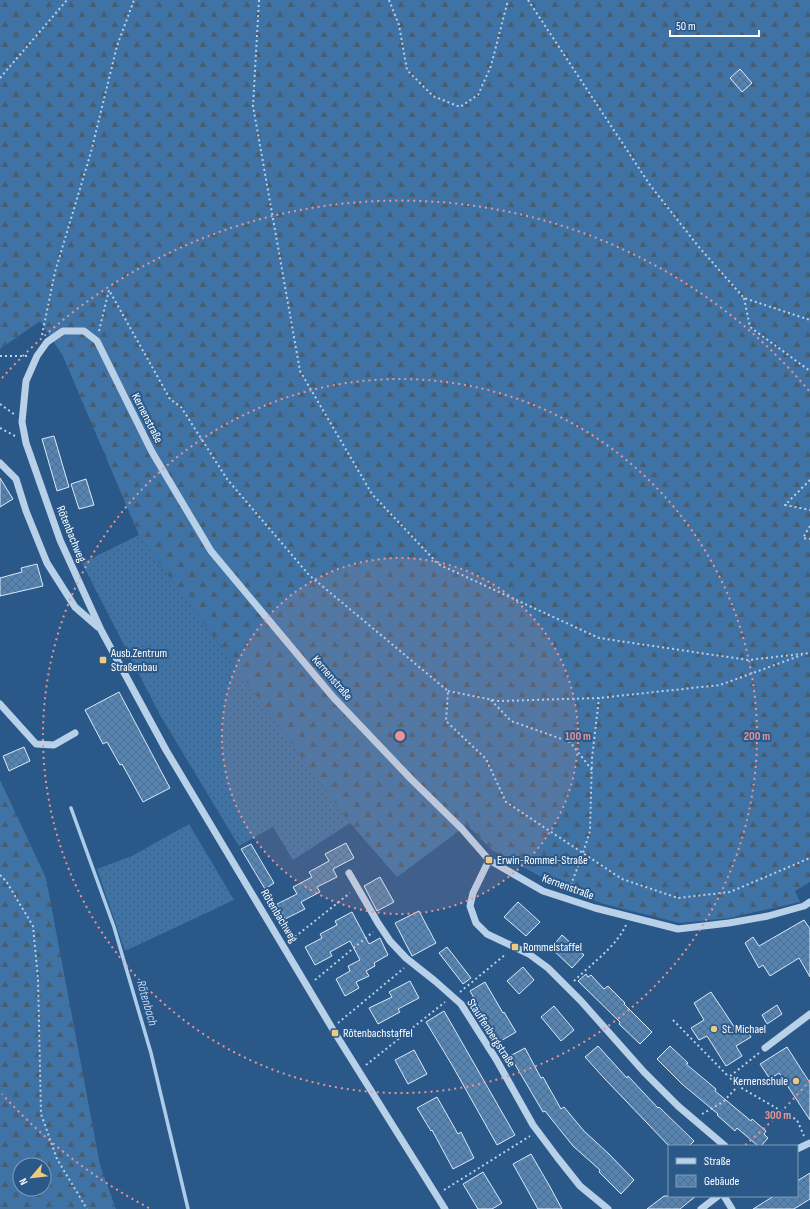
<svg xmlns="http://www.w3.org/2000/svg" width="810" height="1209" font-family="'Sofia Sans Condensed',sans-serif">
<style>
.grass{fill:url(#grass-dots)}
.forest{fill:url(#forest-firs);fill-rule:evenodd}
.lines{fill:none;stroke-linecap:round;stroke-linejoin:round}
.stream{stroke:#adcce9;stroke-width:3.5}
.building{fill:url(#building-cross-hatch);stroke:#dce9f7}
.path{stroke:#b8d0e8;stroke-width:2;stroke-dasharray:2 3;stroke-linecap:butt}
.minor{stroke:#b8d0e8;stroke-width:7}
.ring{fill:none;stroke:#ea9494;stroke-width:2;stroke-dasharray:2 4}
.poi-dot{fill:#efc980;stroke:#2a5889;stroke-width:1.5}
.labels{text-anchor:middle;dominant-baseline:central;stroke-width:4;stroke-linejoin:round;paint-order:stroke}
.street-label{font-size:12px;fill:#fff;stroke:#2a5889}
.poi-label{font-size:12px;fill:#fff;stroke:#2a5889;text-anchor:start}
.water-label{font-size:13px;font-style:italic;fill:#c4daf0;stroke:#2a5889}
.centre{fill:#ea9494;stroke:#2a5889;stroke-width:2}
.ring-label{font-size:12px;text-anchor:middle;font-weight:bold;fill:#ea9494;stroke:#2a5889;stroke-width:4;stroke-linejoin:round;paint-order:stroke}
</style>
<defs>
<pattern id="grass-dots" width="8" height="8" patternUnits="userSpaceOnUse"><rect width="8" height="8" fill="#3f73a5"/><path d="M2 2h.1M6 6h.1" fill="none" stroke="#465e74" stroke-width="1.8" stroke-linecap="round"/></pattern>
<pattern id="forest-firs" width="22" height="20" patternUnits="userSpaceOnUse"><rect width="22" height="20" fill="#3f73a5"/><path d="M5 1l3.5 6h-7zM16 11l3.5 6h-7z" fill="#465e74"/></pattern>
<pattern id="building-cross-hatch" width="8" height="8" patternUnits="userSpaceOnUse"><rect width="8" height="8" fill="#5684b2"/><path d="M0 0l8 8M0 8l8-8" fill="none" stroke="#526e89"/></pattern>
</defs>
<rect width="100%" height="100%" fill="#2a5889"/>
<path class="grass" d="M 139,535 L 350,823 L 293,860 L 273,827 L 239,846 L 160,715 L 82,563 Z
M 189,824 L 234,900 L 125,951 L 97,869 L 132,856 Z"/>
<path class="forest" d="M 0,0 L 810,0 L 810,882 L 795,891 L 800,902 L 729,918 L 680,923 L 600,903 L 547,880 L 492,850 L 467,825 L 397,877 L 350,823 L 139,535 L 63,356 L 40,321 L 0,349 Z
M 0,780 L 46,878 L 100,1165 L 116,1209 L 0,1209 ZM 20,1165 L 44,1165 L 44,1189 L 20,1189 Z"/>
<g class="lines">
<path class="stream" d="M 71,808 L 114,927 L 151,1053 L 188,1209"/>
</g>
<path class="building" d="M 740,69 L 752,83 L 742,92 L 730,78 Z
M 54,436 L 69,487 L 57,491 L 42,439 Z
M 0,478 L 13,499 L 0,507 Z
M 86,479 L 94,505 L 79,509 L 71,484 Z
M 37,564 L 43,586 L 0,596 L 0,578 L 22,572 L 21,568 Z
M 119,692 L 170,788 L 143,802 L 122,764 L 120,765 L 107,742 L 103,744 L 85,710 Z
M 24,747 L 30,761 L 9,771 L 3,756 Z
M 346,843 L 354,858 L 333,869 L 337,877 L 317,887 L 320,892 L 301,902 L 305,909 L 285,919 L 277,904 L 297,894 L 293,887 L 312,877 L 309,872 L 329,861 L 325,854 Z
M 251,844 L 274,883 L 265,889 L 241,849 Z
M 380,877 L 394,902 L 377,911 L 364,886 Z
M 518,902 L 540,922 L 526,936 L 504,917 Z
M 419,911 L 436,943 L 412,956 L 395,923 Z
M 352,912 L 369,944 L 380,938 L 388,955 L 374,963 L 375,966 L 366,971 L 369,976 L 356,982 L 359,988 L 345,996 L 336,979 L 350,971 L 348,966 L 360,960 L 350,941 L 330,952 L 332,956 L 315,965 L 305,947 L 322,938 L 320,934 L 337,925 L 335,921 Z
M 804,920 L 810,929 L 810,977 L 799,958 L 770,976 L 763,965 L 759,968 L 745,943 L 753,937 L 759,946 Z
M 562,935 L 584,955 L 572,968 L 551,948 Z
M 447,947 L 471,978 L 463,984 L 439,953 Z
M 523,967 L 534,980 L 519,994 L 507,981 Z
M 586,974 L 588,977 L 591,975 L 604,989 L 608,986 L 625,1003 L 624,1004 L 652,1032 L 640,1044 L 619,1024 L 620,1022 L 578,981 Z
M 410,981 L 419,998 L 398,1009 L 400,1012 L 378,1024 L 369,1008 L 392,997 L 389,992 Z
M 485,982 L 503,1013 L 504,1012 L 516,1032 L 499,1042 L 470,991 Z
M 711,992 L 737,1031 L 744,1026 L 751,1037 L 736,1046 L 742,1056 L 726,1066 L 707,1036 L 699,1040 L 691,1028 L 704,1020 L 694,1003 Z
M 777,1005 L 782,1014 L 767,1024 L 762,1015 Z
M 554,1006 L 574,1030 L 561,1041 L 541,1017 Z
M 444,1011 L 515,1135 L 497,1145 L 452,1065 L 426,1022 Z
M 598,1046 L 627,1078 L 628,1076 L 658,1108 L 659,1107 L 694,1141 L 689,1146 L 669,1146 L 604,1078 L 585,1057 Z
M 670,1046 L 688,1063 L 686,1064 L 716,1089 L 715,1091 L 751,1121 L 752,1119 L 766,1131 L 764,1134 L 768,1138 L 761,1146 L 758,1146 L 737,1128 L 735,1131 L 717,1115 L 718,1114 L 682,1084 L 657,1059 Z
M 787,1047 L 810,1083 L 810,1120 L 779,1073 L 770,1079 L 760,1064 Z
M 525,1048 L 541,1078 L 543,1077 L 561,1109 L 564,1107 L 584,1131 L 609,1154 L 634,1180 L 621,1194 L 599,1172 L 600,1170 L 573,1146 L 545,1111 L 543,1112 L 510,1056 Z
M 414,1050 L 427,1074 L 408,1084 L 395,1060 Z
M 437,1097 L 458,1134 L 461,1132 L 474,1158 L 453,1169 L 432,1130 L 431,1131 L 417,1108 Z
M 531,1154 L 549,1185 L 562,1209 L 538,1209 L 513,1164 Z
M 483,1172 L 502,1203 L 492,1209 L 478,1209 L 463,1184 Z
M 810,1173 L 810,1199 L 794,1209 L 753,1209 L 774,1196 L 797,1196 L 797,1181 Z
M 664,1196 L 696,1196 L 680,1209 L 647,1209 Z"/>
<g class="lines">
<path class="path" d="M 259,0 L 253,106 L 300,371 L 372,494 L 438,564 L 599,638 L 748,660 L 810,653
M 389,0 L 399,25 L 407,70 L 433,96 L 460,107 L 478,95 L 491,66 L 508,0
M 528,0 L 650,185 L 698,246 L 744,298 L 810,320
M 0,78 L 67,0
M 744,298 L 750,327 L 810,371
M 99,331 L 109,290 L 170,399 L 181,407 L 227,479 L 309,575 L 448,691 L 446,721 L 486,759 L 506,802 L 622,879 L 678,898 L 730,892 L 810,858
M 42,335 L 55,272 L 91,152 L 117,46 L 134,0
M 0,356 L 27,356
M 0,404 L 14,414
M 0,428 L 15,436
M 810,480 L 785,505 L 810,510
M 810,526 L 803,538 L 810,539
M 448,691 L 498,701 L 599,698 L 720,685 L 802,655
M 491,700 L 511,721 L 570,742 L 592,770
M 0,875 L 6,881 L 33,926 L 38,979 L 41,1114 L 57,1159 L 87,1209
M 569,890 L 583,853 L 590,831 L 592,758 L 599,698
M 291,940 L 350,893
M 315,980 L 373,932
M 574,981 C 591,964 616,947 626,925
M 460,992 L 506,954
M 673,1020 L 729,1077
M 338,1023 L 404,968
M 759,1053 L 729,1077 L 738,1086 L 797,1120 L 804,1136
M 366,1065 L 445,1002
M 702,1114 L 723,1102 L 738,1086
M 444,1190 L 530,1136"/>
<path class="minor" d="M 0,463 L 16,479 L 26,511 L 47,563 L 75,607 L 98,627
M 0,704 L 36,744 L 54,745 L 75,733
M 489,860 L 473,893 L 470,906 L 476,923 L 487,934 L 529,954 L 548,968 L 581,1001 L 644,1072 L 678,1106 L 725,1146
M 349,873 L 378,923 L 390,941 L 406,958 L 435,981 L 461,1004 L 496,1059 L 533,1125 L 557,1157 L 580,1186 L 608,1209
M 765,1048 L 810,1014
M 797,1149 L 810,1143
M 724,1196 L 732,1209
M 445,1209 L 335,1033 L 166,750 L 101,630 L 60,540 L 26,443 L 22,422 L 26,381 L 37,356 L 47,342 L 63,331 L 84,331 L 97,341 L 152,452 L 211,551 L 333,697 L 412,780 L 462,829 L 489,860 L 543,891 L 595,908 L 678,929 L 729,923 L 768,916 L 804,906 L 810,902
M 701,1209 L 718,1196"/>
</g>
<circle cx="400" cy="736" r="178" fill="#ea9494" fill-opacity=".12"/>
<g class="ring">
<circle cx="400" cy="736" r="178"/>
<circle cx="400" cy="736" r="357"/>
<path d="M810 1080A535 535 0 0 1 744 1146M149 1208A535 535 0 0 1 2 1094M2 378A535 535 0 0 1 810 392"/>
</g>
<g class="poi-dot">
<rect x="99" y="656" width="8" height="8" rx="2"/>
<rect x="485" y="856" width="8" height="8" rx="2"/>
<rect x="511" y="943" width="8" height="8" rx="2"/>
<circle cx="714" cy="1029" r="4"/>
<rect x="331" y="1029" width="8" height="8" rx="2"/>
<circle cx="796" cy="1081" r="4"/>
</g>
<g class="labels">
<g class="street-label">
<text transform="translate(147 418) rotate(63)">Kernenstraße</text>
<text transform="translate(71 534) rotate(68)">Rötenbachweg</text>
<text transform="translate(332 678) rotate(49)">Kernenstraße</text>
<text transform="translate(568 887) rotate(20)">Kernenstraße</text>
<text transform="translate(279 916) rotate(59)">Rötenbachweg</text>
<text transform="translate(491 1033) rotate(57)">Stauffenbergstraße</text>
</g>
<g class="poi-label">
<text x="111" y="653">Ausb.Zentrum<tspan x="111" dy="14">Straßenbau</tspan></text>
<text x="497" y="860">Erwin-Rommel-Straße</text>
<text x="523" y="947">Rommelstaffel</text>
<text x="722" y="1029">St. Michael</text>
<text x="343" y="1033">Rötenbachstaffel</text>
<text x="788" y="1081" text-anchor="end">Kernenschule</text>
</g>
<g class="water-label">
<text transform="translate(147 1003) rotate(74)">Rötenbach</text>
</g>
</g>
<circle cx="400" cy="736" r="6" class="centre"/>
<g class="ring-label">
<text x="578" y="740">100 m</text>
<text x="757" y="740">200 m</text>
<text x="778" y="1119">300 m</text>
</g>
<rect x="668" y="1145" width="130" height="52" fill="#2a5889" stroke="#7f9bb8"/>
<rect x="676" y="1158" width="20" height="6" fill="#b8d0e8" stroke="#7f9bb8"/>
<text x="704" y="1165" font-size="12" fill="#ffffff">Straße</text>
<rect x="676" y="1175" width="20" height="12" fill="url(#building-cross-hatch)" stroke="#7f9bb8"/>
<text x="704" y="1185" font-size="12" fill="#ffffff">Gebäude</text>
<g transform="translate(32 1177) rotate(242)"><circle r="19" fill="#2a5889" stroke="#7f9bb8"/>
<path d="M0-3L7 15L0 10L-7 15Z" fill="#efc980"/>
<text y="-6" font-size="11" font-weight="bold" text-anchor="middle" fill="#ffffff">N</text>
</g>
<path d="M670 30v6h89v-6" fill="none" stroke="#ffffff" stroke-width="2"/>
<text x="676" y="30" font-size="12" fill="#ffffff" stroke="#2a5889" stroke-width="3" paint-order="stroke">50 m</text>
</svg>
